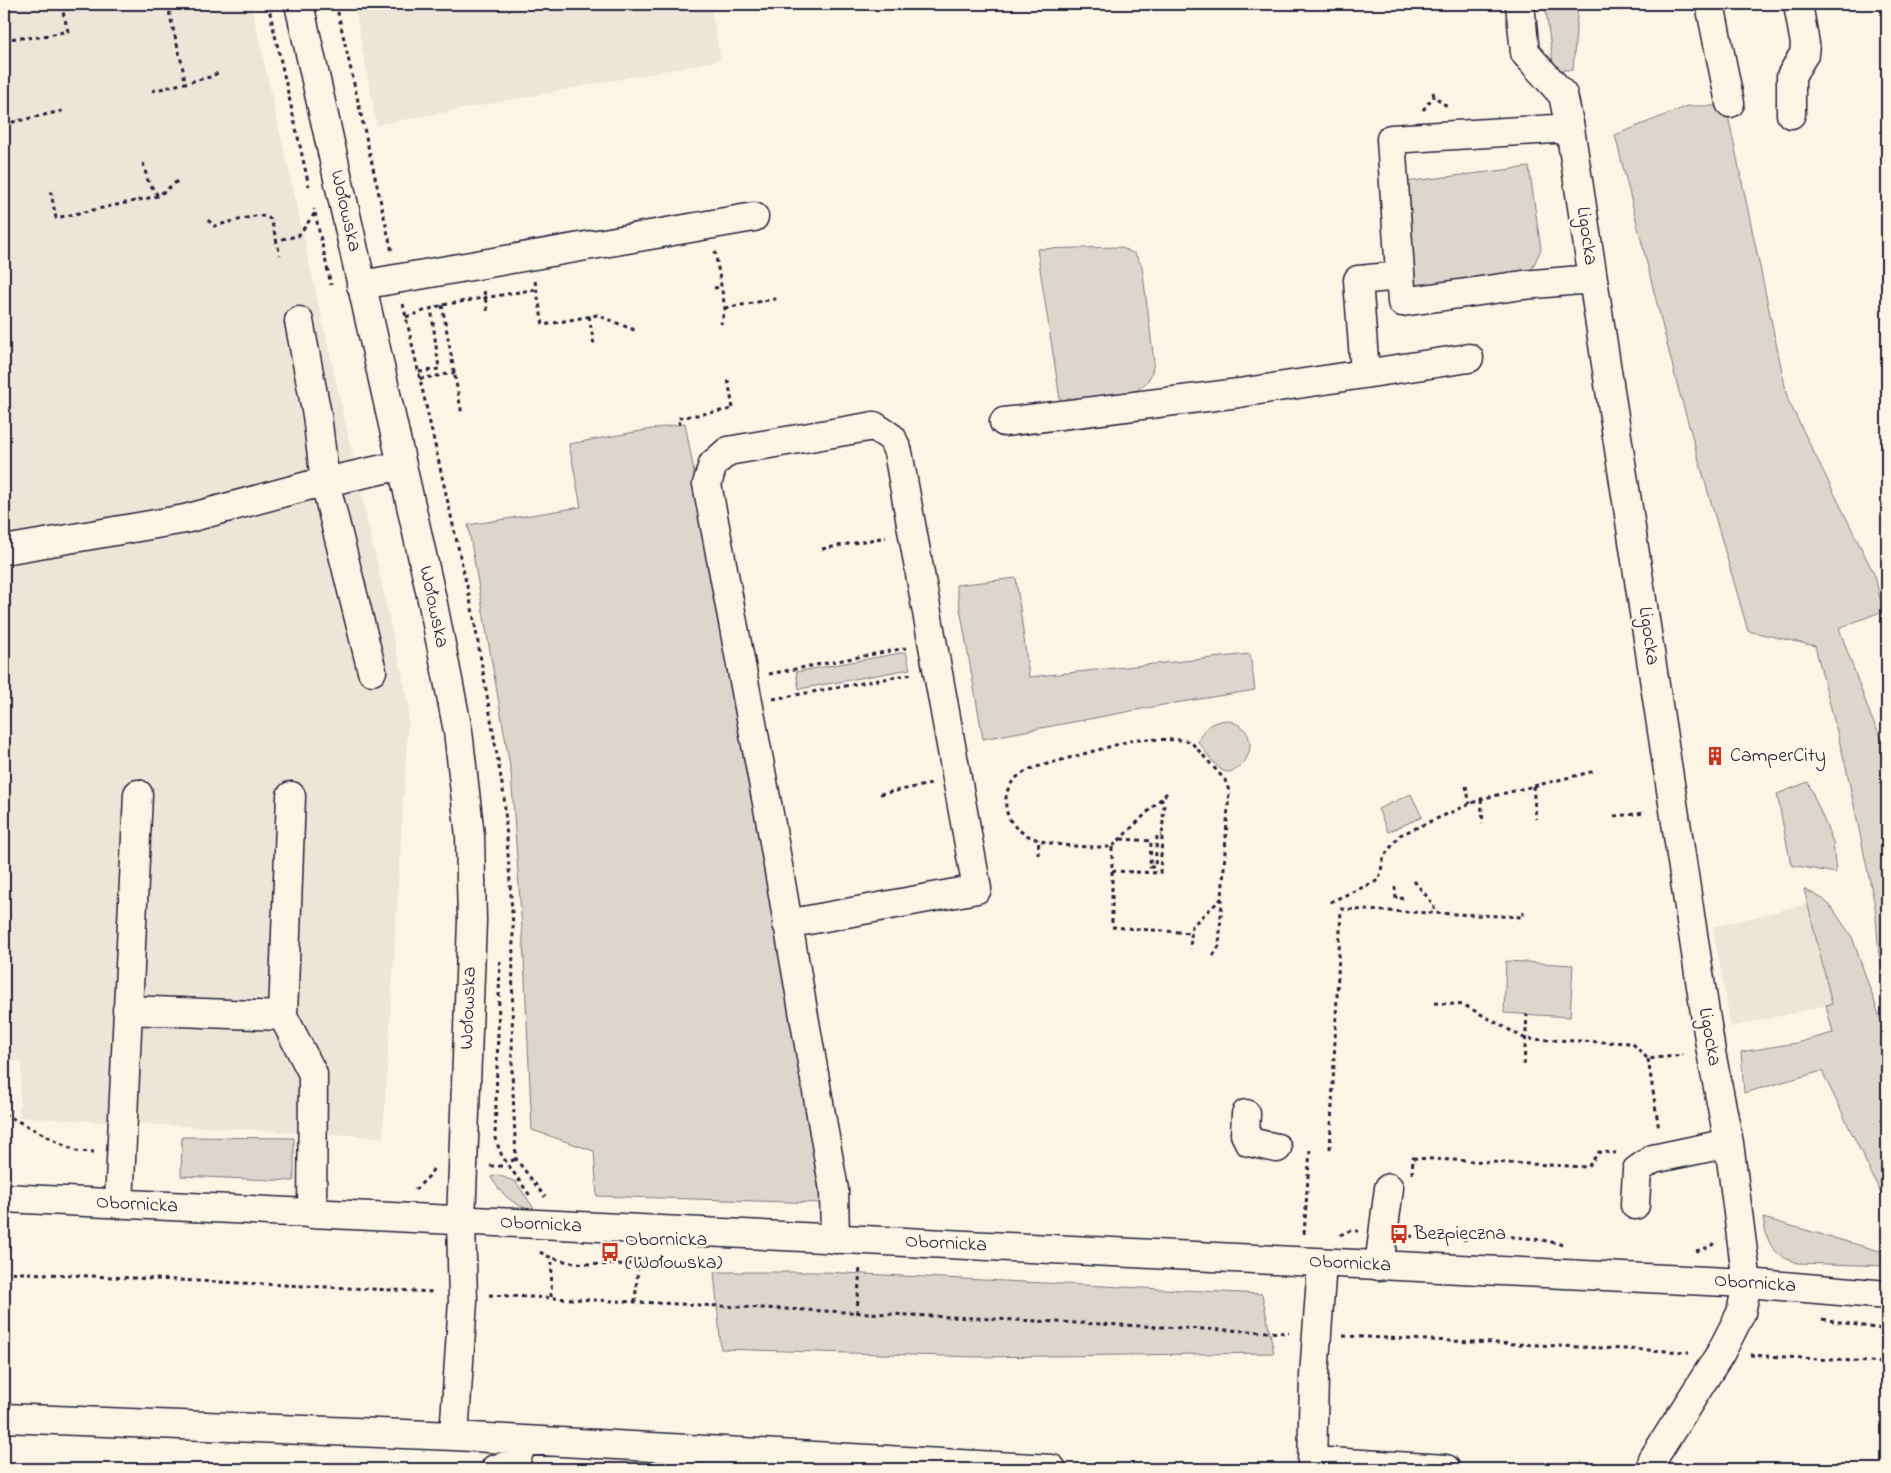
<svg xmlns="http://www.w3.org/2000/svg" width="1891" height="1473" font-family="'Indie Flower',sans-serif">
<style>
.built{fill:#ece5d8}
.green{fill:#dcd6cc;stroke:#7f7c84}
.lines{fill:none;stroke-linecap:round;stroke-linejoin:round}
.minor-casing{stroke:#22223b;stroke-width:31}
.major-casing{stroke:#22223b;stroke-width:31}
.path{stroke:#22223b;stroke-width:3;stroke-dasharray:4 4;stroke-linecap:butt}
.minor{stroke:#fcf5e5;stroke-width:28}
.major{stroke:#fcf5e5;stroke-width:28}
.labels{text-anchor:middle;dominant-baseline:central;stroke-width:5;stroke-linejoin:round;paint-order:stroke}
.street-label{font-size:20px;fill:#22223b;stroke:#fcf5e5}
.poi-label{font-size:20px;fill:#22223b;stroke:#fcf5e5;text-anchor:start}
</style>
<rect width="100%" height="100%" fill="#fcf5e5"/>
<filter id="ink" filterUnits="userSpaceOnUse"><feTurbulence type="fractalNoise" baseFrequency=".02" numOctaves="2"/><feDisplacementMap in="SourceGraphic" scale="10" xChannelSelector="R" yChannelSelector="G"/><feConvolveMatrix kernelMatrix="1 2 1 2 8 2 1 2 1" color-interpolation-filters="sRGB"/></filter>
<g filter="url(#ink)">
<path class="built" d="M 4,4 L 251,4 L 409,706 L 383,1137 L 19,1117 L 22,1062 L 4,1061 Z
M 354,4 L 710,4 L 721,60 L 377,125 Z
M 1807,904 L 1832,1004 L 1731,1027 L 1713,927 Z"/>
<path class="green" d="M 1545,4 L 1578,4 L 1573,70 L 1554,70 Z
M 1688,106 L 1726,106 L 1788,400 L 1875,576 L 1883,611 L 1839,628 L 1871,717 L 1887,749 L 1887,982 L 1879,955 L 1875,906 L 1846,767 L 1815,646 L 1748,631 L 1677,384 L 1615,135 Z
M 1529,167 L 1541,249 L 1531,271 L 1417,287 L 1412,282 L 1404,182 Z
M 1120,247 L 1135,254 L 1142,266 L 1154,362 C 1153,367 1152,373 1150,377 C 1136,403 1087,402 1061,406 L 1037,249 Z
M 685,423 L 773,903 L 821,1203 L 597,1196 L 594,1151 L 532,1130 L 524,958 L 511,772 L 468,525 L 581,507 L 569,444 Z
M 1016,578 L 1029,677 L 1250,654 L 1255,690 L 1163,705 L 983,739 L 956,585 Z
M 906,652 L 910,669 L 799,689 L 796,672 Z
M 1226,720 C 1273,731 1240,785 1220,769 C 1212,762 1205,750 1198,742 C 1203,727 1211,722 1226,720 Z
M 1808,782 L 1833,842 L 1836,873 L 1791,865 L 1777,794 Z
M 1411,794 L 1422,817 L 1388,832 L 1378,809 Z
M 1804,889 L 1823,899 L 1833,909 L 1852,937 L 1887,1038 L 1887,1206 L 1822,1071 L 1744,1093 L 1741,1052 L 1796,1043 L 1833,1033 L 1826,1005 L 1832,1004 Z
M 1506,961 L 1573,965 L 1570,1017 L 1504,1013 Z
M 182,1137 L 294,1138 L 294,1181 L 181,1176 Z
M 498,1175 L 516,1182 L 533,1207 L 533,1211 C 514,1205 501,1195 491,1177 Z
M 1763,1218 L 1887,1253 L 1887,1266 L 1798,1263 C 1772,1256 1767,1243 1763,1218 Z
M 714,1272 L 824,1272 L 1262,1294 L 1274,1353 L 977,1357 L 721,1349 Z"/>
<g class="lines">
<g class="minor-casing">
<path id="minor" d="M 299,4 L 433,604 L 458,731 L 470,836 L 472,921 L 461,1221 L 463,1301 L 454,1436
M 1520,4 L 1525,53 L 1563,95 L 1570,128 L 1711,1052 L 1729,1143 L 1747,1283 L 1741,1313 L 1720,1354 L 1653,1459 L 1651,1469
M 1710,4 L 1730,103
M 1791,114 L 1791,76 L 1804,54 L 1805,44 L 1798,4
M 1570,128 L 1391,139 L 1402,302 L 1523,285 L 1592,279
M 361,285 L 754,217
M 299,321 L 317,415 L 325,482 L 372,671
M 1365,373 L 1358,280 L 1400,276
M 1004,422 L 1239,393 L 1469,358
M 4,550 L 185,519 L 307,486 L 402,465
M 291,796 L 283,1016 L 313,1074 L 312,1214
M 787,924 L 977,889 L 898,452 L 892,438 L 874,426 L 728,451 L 713,464 L 707,484 L 770,819 L 834,1190 L 835,1239
M 127,1010 L 283,1016
M 1246,1114 L 1245,1134 L 1249,1142 L 1277,1148
M 119,1204 L 138,794
M 1635,1205 L 1637,1170 L 1653,1159 L 1729,1143
M 1379,1266 L 1389,1188
M 4,1418 L 454,1436 L 1052,1469
M 1312,1461 L 1446,1469
M 495,1469 L 514,1464 L 524,1440
M 1312,1469 L 1314,1376 L 1322,1263"/>
</g>
<g class="major-casing">
<path id="major" d="M 4,1198 L 1747,1283 L 1887,1295"/>
</g>
<path class="path" d="M 168,4 C 172,31 182,56 185,83
M 268,4 L 309,186
M 336,4 L 392,252
M 4,39 L 39,37 L 68,31 L 61,4
M 152,91 L 210,77 L 220,72
M 1433,92 L 1434,96 L 1449,108
M 1423,110 L 1434,96
M 4,124 L 66,110
M 143,163 L 148,181 L 158,196
M 49,193 L 51,193 L 56,218 L 158,196 L 179,180
M 315,213 L 331,285
M 208,220 L 214,226 L 259,215 L 271,219 L 280,255
M 282,239 L 298,236 L 315,213 L 314,209
M 715,251 L 725,308 L 721,324
M 535,281 L 543,325 L 597,315 L 637,331
M 714,288 L 722,287
M 484,291 L 488,314
M 403,304 L 473,613 L 504,796 L 513,926 L 512,1070 L 516,1159 L 545,1197
M 442,305 L 462,415
M 725,308 L 780,298
M 589,316 L 594,345
M 406,317 L 442,305 L 537,289
M 419,372 L 439,369 L 431,307
M 420,379 L 459,372
M 680,425 L 678,418 L 733,409 L 728,379
M 822,549 L 886,537
M 769,674 L 906,648
M 773,699 L 912,674
M 1466,786 L 1470,804
M 1533,786 L 1536,819
M 1167,793 L 1112,847 C 1078,847 1001,849 1006,798 C 1008,781 1019,774 1033,768 L 1137,739 L 1183,740 L 1192,743 L 1225,780 L 1229,791 L 1222,898 L 1192,926 L 1190,949
M 880,794 L 931,784
M 1481,799 L 1483,824
M 1614,816 L 1646,813
M 1121,839 L 1151,841 L 1150,867 L 1155,867 L 1157,836 L 1162,836
M 1112,847 L 1112,927 L 1191,933
M 1038,855 L 1039,839
M 1112,871 L 1160,873 L 1164,803 L 1161,799
M 1414,881 L 1434,905 L 1434,913
M 1395,887 L 1396,899 L 1403,898
M 1330,902 L 1379,880 L 1384,856 L 1400,835 L 1481,799 L 1595,771
M 1213,956 L 1219,946 L 1222,899
M 500,961 L 495,1138 L 502,1156 L 531,1197
M 1434,1003 L 1464,1005 L 1526,1039 L 1632,1043 L 1648,1059 L 1683,1055
M 1648,1059 L 1659,1130
M 1524,1065 L 1527,1014
M 4,1114 L 76,1151 L 94,1152
M 1330,1149 L 1341,909 L 1523,917 L 1523,911
M 511,1161 L 516,1159
M 490,1166 L 504,1166
M 1412,1174 L 1413,1158 L 1588,1167 L 1599,1152 L 1616,1153
M 415,1190 L 429,1176 L 435,1166
M 1304,1234 L 1310,1149
M 1340,1235 L 1349,1231 L 1358,1231
M 1409,1236 L 1425,1238
M 1463,1240 C 1489,1233 1537,1237 1563,1245
M 1696,1251 L 1710,1247 L 1715,1242
M 540,1252 C 565,1269 637,1266 666,1259
M 4,1272 L 435,1292
M 489,1295 L 1289,1333
M 551,1297 L 552,1262
M 635,1302 L 639,1255
M 857,1313 L 860,1266
M 1822,1319 L 1887,1330
M 1343,1336 L 1689,1352
M 1750,1355 L 1887,1363"/>
<use href="#minor" class="minor"/>
<use href="#major" class="major"/>
</g>
</g>
<defs>
<g id="building-bare" transform="scale(1.5)"><path d="M-4-6H4V6H1V3H-1V6H-4ZM-2.5-4.3h1.7v1.8h-1.7ZM.8-4.3h1.7v1.8H.8ZM-2.5-1h1.7V.8h-1.7ZM.8-1h1.7V.8H.8Z" fill="#c8321e" stroke="#fcf5e5" stroke-width="2.5" paint-order="stroke"/></g>
<g id="bus-bare" transform="scale(1.5)"><path d="M-5-6H5V4H4V6H2V4H-2V6H-4V4H-5ZM-3.5-4V0h7V-4ZM-3.5 1.2v1.5H-2V1.2ZM2 1.2v1.5H3.5V1.2Z" fill="#c8321e" stroke="#fcf5e5" stroke-width="2.5" paint-order="stroke"/></g>
</defs>
<g fill-rule="evenodd">
<use href="#building-bare" x="1715" y="756"/>
<use href="#bus-bare" x="1399" y="1234"/>
<use href="#bus-bare" x="610" y="1252"/>
</g>
<g class="labels">
<g class="street-label">
<text transform="translate(345 211) rotate(77)">Wołowska</text>
<text transform="translate(1586 236) rotate(82)">Ligocka</text>
<text transform="translate(433 607) rotate(78)">Wołowska</text>
<text transform="translate(1648 636) rotate(82)">Ligocka</text>
<text transform="translate(469 1008) rotate(-88)">Wołowska</text>
<text transform="translate(1709 1037) rotate(80)">Ligocka</text>
<text transform="translate(137 1205) rotate(3)">Obornicka</text>
<text transform="translate(541 1225) rotate(3)">Obornicka</text>
<text transform="translate(946 1244) rotate(3)">Obornicka</text>
<text transform="translate(1350 1264) rotate(3)">Obornicka</text>
<text transform="translate(1755 1284) rotate(4)">Obornicka</text>
</g>
<g class="poi-label">
<text x="1730" y="756">CamperCity</text>
<text x="1414" y="1234">Bezpieczna</text>
<text x="625" y="1240">Obornicka<tspan x="625" dy="23">(Wołowska)</tspan></text>
</g>
</g>
<rect width="1891" height="1473" fill="none" stroke="#fcf5e5" stroke-width="20"/>
<rect x="10" y="10" width="1871" height="1453" fill="none" stroke="#22223b" stroke-width="2" filter="url(#ink)"/>
</svg>
